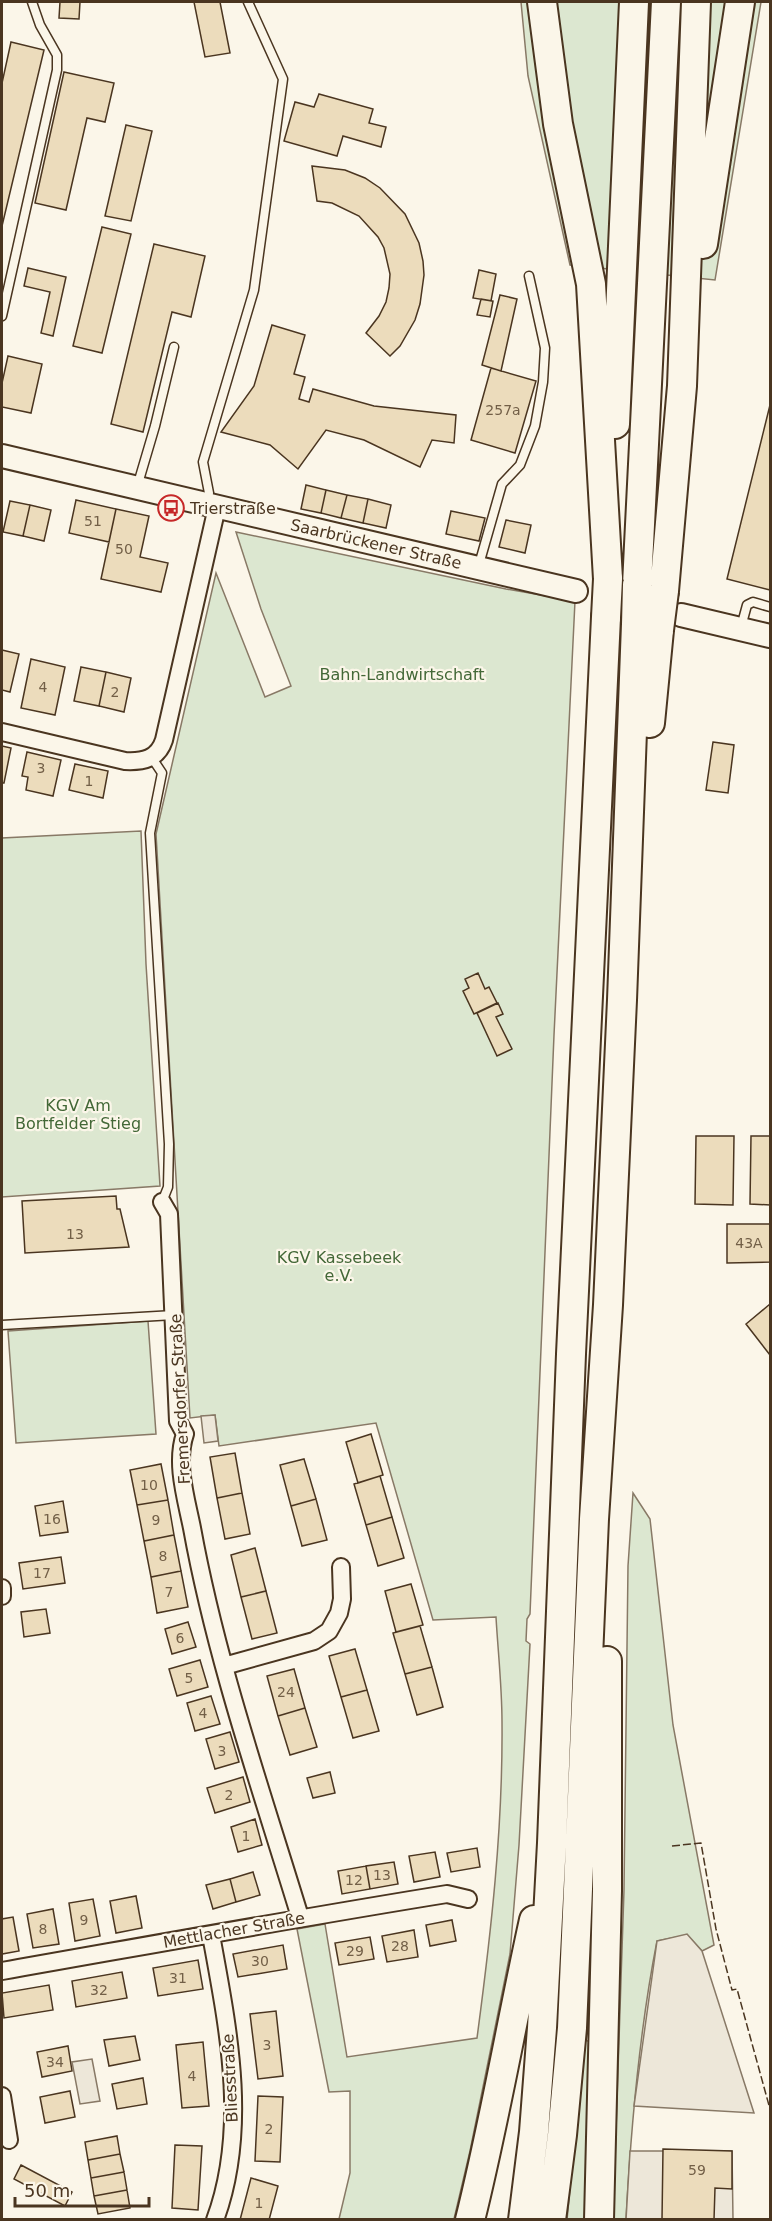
<svg xmlns="http://www.w3.org/2000/svg" width="772" height="2221" font-family="'DejaVu Sans',sans-serif">
<style>
.green{fill:#dce7d0;stroke:#887966;stroke-width:1.5}
.parking{fill:#ede7d9;stroke:#887966;stroke-width:1.5}
.building{fill:#ecdcbc;stroke:#4a3520;stroke-width:1.5}
.lines{fill:none;stroke-linecap:round;stroke-linejoin:round}
.lane-casing{stroke:#4a3520;stroke-width:11}
.street-casing{stroke:#4a3520;stroke-width:20}
.secondary-casing{stroke:#4a3520;stroke-width:26}
.highway-casing{stroke:#4a3520;stroke-width:32}
.lane{stroke:#fbf6e9;stroke-width:8}
.street{stroke:#fbf6e9;stroke-width:16}
.secondary{stroke:#fbf6e9;stroke-width:22}
.highway{stroke:#fbf6e9;stroke-width:28}
.highway-bridge-casing{stroke:#4a3520;stroke-width:32;stroke-linecap:butt}
.highway-bridge{stroke:#fbf6e9;stroke-width:28}
.fence{stroke:#4a3520;stroke-width:1.5;stroke-dasharray:8 3;stroke-linecap:butt}
.labels{text-anchor:middle;dominant-baseline:central;stroke-width:4.5;stroke-linejoin:round;paint-order:stroke}
.number-label{font-size:14px;fill:#725f47}
.poi-label{font-size:16px;fill:#4a3520;stroke:#fbf6e9;text-anchor:start}
.street-label{font-size:16px;fill:#4a3520;stroke:#fbf6e9}
.park-label{font-size:16px;fill:#436837;stroke:#fbf6e9}
</style>
<rect width="100%" height="100%" fill="#fbf6e9"/>
<path class="green" d="M 521,2 L 761,2 L 715,280 L 570,265 L 528,76 Z
M 236,532 L 506,589 L 575,601 L 554,1035 L 530,1614 L 527,1619 L 526,1641 L 530,1644 L 519,1845 L 510,1954 L 470,2151 L 454,2219 L 339,2219 L 350,2173 L 350,2091 L 329,2092 L 297,1929 L 325,1924 L 347,2057 L 477,2038 C 491,1933 503,1828 502,1722 C 502,1687 498,1652 496,1617 L 433,1620 L 376,1423 L 219,1446 L 215,1415 L 190,1418 L 156,834 L 216,573 L 265,697 L 291,686 L 261,609 Z
M 141,831 L 146,964 L 160,1186 L 2,1197 L 2,838 Z
M 148,1321 L 156,1434 L 16,1443 L 8,1331 Z
M 633,1493 L 650,1519 L 673,1725 L 714,1945 L 702,1951 L 687,1935 L 657,1941 C 639,2032 631,2126 626,2219 L 613,2220 L 624,1890 L 628,1566 Z
M 584,2040 L 592,2042 L 587,2219 L 567,2220 Z"/>
<path class="parking" d="M 215,1415 L 218,1441 L 204,1443 L 201,1416 Z
M 687,1934 L 702,1951 L 754,2113 L 634,2106 L 657,1941 Z
M 92,2059 L 100,2101 L 80,2104 L 72,2062 Z
M 630,2151 L 732,2151 L 733,2219 L 626,2220 Z"/>
<path class="building" d="M 60,2 L 80,2 L 79,19 L 59,18 Z
M 194,2 L 220,2 L 230,53 L 205,57 Z
M 11,42 L 44,50 L 2,226 L 2,83 Z
M 64,72 L 114,83 L 105,122 L 87,118 L 66,210 L 35,203 Z
M 319,94 L 373,109 L 369,123 L 386,127 L 381,147 L 343,136 L 337,156 L 284,141 L 295,102 L 314,107 Z
M 126,125 L 152,131 L 131,221 L 105,216 Z
M 312,166 L 345,170 L 365,178 L 380,188 L 405,214 L 419,243 L 423,261 L 424,275 L 420,304 L 415,320 L 400,346 L 390,356 L 366,333 L 379,316 L 386,302 L 389,288 L 390,274 L 384,248 L 378,237 L 359,216 L 332,203 L 317,201 Z
M 102,227 L 131,234 L 102,353 L 73,346 Z
M 154,244 L 205,256 L 191,317 L 172,312 L 143,432 L 111,424 Z
M 28,268 L 66,277 L 53,336 L 41,333 L 50,292 L 24,286 Z
M 479,270 L 496,274 L 491,301 L 473,298 Z
M 500,295 L 517,299 L 501,371 L 482,365 Z
M 481,299 L 493,301 L 490,317 L 477,315 Z
M 272,325 L 305,335 L 294,374 L 305,377 L 299,399 L 309,402 L 313,389 L 374,406 L 456,415 L 454,443 L 432,440 L 420,467 L 364,440 L 326,430 L 298,469 L 270,445 L 221,432 L 254,386 Z
M 8,356 L 42,364 L 31,413 L 2,407 L 2,383 Z
M 491,368 L 536,381 L 515,453 L 471,440 Z
M 770,405 L 770,590 L 727,579 Z
M 306,485 L 326,490 L 321,513 L 301,509 Z
M 326,490 L 347,495 L 341,518 L 321,513 Z
M 347,495 L 368,499 L 363,523 L 341,518 Z
M 368,499 L 391,505 L 386,528 L 363,523 Z
M 76,500 L 116,509 L 109,542 L 69,533 Z
M 10,501 L 30,505 L 23,536 L 3,532 Z
M 30,505 L 51,510 L 44,541 L 23,536 Z
M 116,509 L 149,516 L 140,557 L 168,563 L 161,592 L 101,579 Z
M 451,511 L 485,518 L 479,541 L 446,534 Z
M 506,520 L 531,525 L 525,553 L 499,547 Z
M 2,650 L 19,654 L 10,692 L 2,690 Z
M 31,659 L 65,667 L 55,715 L 21,708 Z
M 81,667 L 106,672 L 99,706 L 74,701 Z
M 106,672 L 131,678 L 124,712 L 99,706 Z
M 713,742 L 734,745 L 728,793 L 706,790 Z
M 2,746 L 11,748 L 4,783 L 2,783 Z
M 27,752 L 61,760 L 53,796 L 26,790 L 28,777 L 22,776 Z
M 75,764 L 108,771 L 103,798 L 69,790 Z
M 478,973 L 485,989 L 489,987 L 497,1003 L 474,1014 L 463,991 L 469,988 L 465,979 Z
M 498,1003 L 503,1014 L 496,1017 L 512,1049 L 497,1056 L 477,1013 Z
M 696,1136 L 734,1136 L 733,1205 L 695,1204 Z
M 751,1136 L 770,1136 L 770,1205 L 750,1204 Z
M 116,1196 L 117,1209 L 120,1209 L 129,1247 L 25,1253 L 22,1201 Z
M 727,1224 L 770,1224 L 770,1262 L 727,1263 Z
M 770,1304 L 770,1355 L 746,1324 Z
M 371,1434 L 383,1475 L 358,1483 L 346,1442 Z
M 235,1453 L 242,1493 L 217,1498 L 210,1457 Z
M 304,1459 L 316,1499 L 291,1506 L 280,1465 Z
M 161,1464 L 168,1500 L 137,1505 L 130,1470 Z
M 380,1476 L 392,1517 L 366,1525 L 354,1484 Z
M 242,1493 L 250,1534 L 225,1539 L 217,1498 Z
M 316,1499 L 327,1540 L 302,1546 L 291,1506 Z
M 168,1500 L 174,1535 L 144,1541 L 137,1505 Z
M 63,1501 L 68,1532 L 40,1536 L 35,1506 Z
M 392,1517 L 404,1558 L 378,1566 L 366,1525 Z
M 174,1535 L 181,1571 L 151,1577 L 144,1541 Z
M 255,1548 L 266,1591 L 241,1597 L 231,1555 Z
M 61,1557 L 65,1583 L 23,1589 L 19,1563 Z
M 181,1571 L 188,1607 L 157,1613 L 151,1577 Z
M 411,1584 L 423,1625 L 396,1632 L 385,1591 Z
M 266,1591 L 277,1633 L 252,1639 L 241,1597 Z
M 46,1609 L 50,1633 L 24,1637 L 21,1612 Z
M 188,1622 L 196,1647 L 172,1654 L 165,1629 Z
M 420,1626 L 432,1667 L 405,1674 L 393,1633 Z
M 355,1649 L 367,1690 L 341,1697 L 329,1656 Z
M 200,1660 L 208,1687 L 177,1696 L 169,1669 Z
M 432,1667 L 443,1707 L 417,1715 L 405,1674 Z
M 294,1669 L 305,1708 L 278,1716 L 267,1676 Z
M 367,1690 L 379,1731 L 353,1738 L 341,1697 Z
M 211,1696 L 220,1724 L 195,1731 L 187,1703 Z
M 305,1708 L 317,1747 L 290,1755 L 278,1716 Z
M 230,1732 L 239,1762 L 215,1769 L 206,1739 Z
M 330,1772 L 335,1793 L 313,1798 L 307,1778 Z
M 243,1777 L 250,1802 L 215,1813 L 207,1788 Z
M 255,1819 L 262,1845 L 238,1852 L 231,1827 Z
M 477,1848 L 480,1867 L 451,1872 L 447,1853 Z
M 435,1852 L 440,1877 L 414,1882 L 409,1856 Z
M 394,1862 L 398,1884 L 370,1889 L 366,1866 Z
M 366,1866 L 370,1889 L 342,1894 L 338,1871 Z
M 253,1872 L 260,1895 L 236,1902 L 230,1879 Z
M 230,1879 L 236,1902 L 213,1909 L 206,1885 Z
M 136,1896 L 142,1928 L 116,1933 L 110,1901 Z
M 93,1899 L 100,1936 L 75,1941 L 69,1903 Z
M 53,1909 L 59,1944 L 33,1948 L 27,1914 Z
M 13,1917 L 19,1951 L 2,1954 L 2,1919 Z
M 452,1920 L 456,1941 L 430,1946 L 426,1925 Z
M 414,1930 L 418,1957 L 387,1962 L 382,1936 Z
M 370,1937 L 374,1959 L 339,1965 L 335,1943 Z
M 283,1945 L 287,1969 L 238,1977 L 233,1954 Z
M 198,1960 L 203,1989 L 158,1996 L 153,1968 Z
M 122,1972 L 127,1998 L 76,2007 L 72,1981 Z
M 49,1985 L 53,2010 L 4,2018 L 2,1993 Z
M 276,2011 L 283,2076 L 258,2079 L 250,2014 Z
M 135,2036 L 140,2060 L 109,2066 L 104,2040 Z
M 203,2042 L 209,2106 L 182,2108 L 176,2045 Z
M 68,2046 L 72,2071 L 42,2077 L 37,2052 Z
M 143,2078 L 147,2104 L 117,2109 L 112,2084 Z
M 70,2091 L 75,2117 L 45,2123 L 40,2097 Z
M 258,2096 L 283,2097 L 280,2162 L 255,2161 Z
M 117,2136 L 120,2154 L 88,2160 L 85,2142 Z
M 175,2145 L 202,2146 L 198,2210 L 172,2208 Z
M 663,2149 L 732,2151 L 732,2189 L 715,2188 L 714,2220 L 662,2220 Z
M 120,2154 L 124,2172 L 91,2178 L 88,2160 Z
M 21,2165 L 72,2192 L 65,2206 L 14,2179 Z
M 124,2172 L 127,2190 L 94,2196 L 91,2178 Z
M 251,2178 L 278,2186 L 269,2220 L 240,2220 Z
M 127,2190 L 130,2208 L 98,2214 L 94,2196 Z"/>
<g class="lines">
<g class="lane-casing">
<path id="lane" d="M 2,316 L 57,70 L 57,55 L 40,25 L 32,2
M 137,487 L 155,426 L 174,347
M 207,504 L 209,493 L 203,462 L 254,290 L 283,79 L 248,2
M 478,568 L 502,484 L 520,465 L 535,426 L 543,382 L 545,348 L 529,276
M 741,627 L 747,605 L 753,602 L 770,607
M 152,758 L 162,773 L 150,833 L 169,1144 L 168,1187 L 162,1202
M 2,1325 L 174,1315"/>
</g>
<g class="street-casing">
<path id="street" d="M 2,732 L 125,761 C 143,762 158,759 164,740 L 217,507
M 162,1202 L 169,1214 L 178,1421 L 185,1434 C 175,1463 186,1498 192,1528 C 216,1660 261,1789 300,1917
M 2,1588 L 2,1596
M 224,1666 L 314,1641 L 329,1631 L 339,1613 L 342,1599 L 341,1567
M 211,1935 C 228,2028 249,2128 215,2220
M 2,1971 C 150,1945 298,1918 447,1894 L 468,1899
M 2,2096 L 9,2140"/>
</g>
<g class="secondary-casing">
<path id="secondary" d="M 2,456 L 576,591
M 681,615 L 770,636"/>
</g>
<g class="highway-casing">
<path id="highway" d="M 542,2 L 558,124 L 591,284 L 608,579
M 703,244 L 740,2
M 615,424 L 634,2
M 637,585 L 666,2
M 664,591 L 682,386 L 696,2
M 650,723 L 659,630
M 470,2220 C 495,2120 512,2019 534,1920
M 523,2220 L 534,2132 L 542,2028 L 552,1843 L 571,1354 L 606,617
M 551,2220 L 562,2135 L 572,2028 L 594,1519 L 608,1305 L 622,1000 L 636,624
M 599,2220 L 607,1891 L 607,1661"/>
</g>
<use href="#lane" class="lane"/>
<use href="#street" class="street"/>
<use href="#secondary" class="secondary"/>
<use href="#highway" class="highway"/>
<g class="highway-bridge-casing">
<path id="highway-bridge" d="M 606,617 L 608,579
M 636,624 L 637,585
M 659,630 L 664,591"/>
</g>
<use href="#highway-bridge" class="highway-bridge"/>
<path class="fence" d="M 672,1846 L 701,1843 L 716,1929 L 732,1990 L 737,1989 L 770,2109"/>
</g>
<defs>
<g id="bus-ring" transform="scale(1.35)"><circle r="9.5" fill="#fbf6e9" stroke="#c62828" stroke-width="1.5"/><path d="M-5-6H5V4H4V6H2V4H-2V6H-4V4H-5ZM-3.5-4V0h7V-4ZM-3.5 1.2v1.5H-2V1.2ZM2 1.2v1.5H3.5V1.2Z" fill="#c62828"/></g>
</defs>
<g fill-rule="evenodd">
<use href="#bus-ring" x="171" y="508"/>
</g>
<g class="labels">
<g class="number-label">
<text x="503" y="410">257a</text>
<text x="93" y="521">51</text>
<text x="124" y="549">50</text>
<text x="43" y="687">4</text>
<text x="115" y="692">2</text>
<text x="41" y="768">3</text>
<text x="89" y="781">1</text>
<text x="75" y="1234">13</text>
<text x="749" y="1243">43A</text>
<text x="149" y="1485">10</text>
<text x="52" y="1519">16</text>
<text x="156" y="1520">9</text>
<text x="163" y="1556">8</text>
<text x="42" y="1573">17</text>
<text x="169" y="1592">7</text>
<text x="180" y="1638">6</text>
<text x="189" y="1678">5</text>
<text x="286" y="1692">24</text>
<text x="203" y="1713">4</text>
<text x="222" y="1751">3</text>
<text x="229" y="1795">2</text>
<text x="246" y="1836">1</text>
<text x="382" y="1875">13</text>
<text x="354" y="1880">12</text>
<text x="84" y="1920">9</text>
<text x="43" y="1929">8</text>
<text x="400" y="1946">28</text>
<text x="355" y="1951">29</text>
<text x="260" y="1961">30</text>
<text x="178" y="1978">31</text>
<text x="99" y="1990">32</text>
<text x="267" y="2045">3</text>
<text x="55" y="2062">34</text>
<text x="192" y="2076">4</text>
<text x="269" y="2129">2</text>
<text x="697" y="2170">59</text>
<text x="259" y="2203">1</text>
</g>
<g class="poi-label">
<text x="190" y="508">Trierstraße</text>
</g>
<g class="street-label">
<text transform="translate(376 544) rotate(13)">Saarbrückener Straße</text>
<text transform="translate(180 1399) rotate(-93)">Fremersdorfer Straße</text>
<text transform="translate(234 1930) rotate(-10)">Mettlacher Straße</text>
<text transform="translate(230 2078) rotate(-93)">Bliesstraße</text>
</g>
<g class="park-label">
<text x="402" y="674">Bahn-Landwirtschaft</text>
<text x="78" y="1105">KGV Am<tspan x="78" dy="18">Bortfelder Stieg</tspan></text>
<text x="339" y="1257">KGV Kassebeek<tspan x="339" dy="18">e.V.</tspan></text>
</g>
</g>
<rect width="772" height="2221" fill="none" stroke="#4a3520" stroke-width="6"/>
<path d="M15 2197v9h134v-9" fill="none" stroke="#4a3520" stroke-width="3"/>
<text x="24" y="2197" font-size="18" fill="#4a3520" stroke="#fbf6e9" stroke-width="4.5" paint-order="stroke">50 m</text>
</svg>
